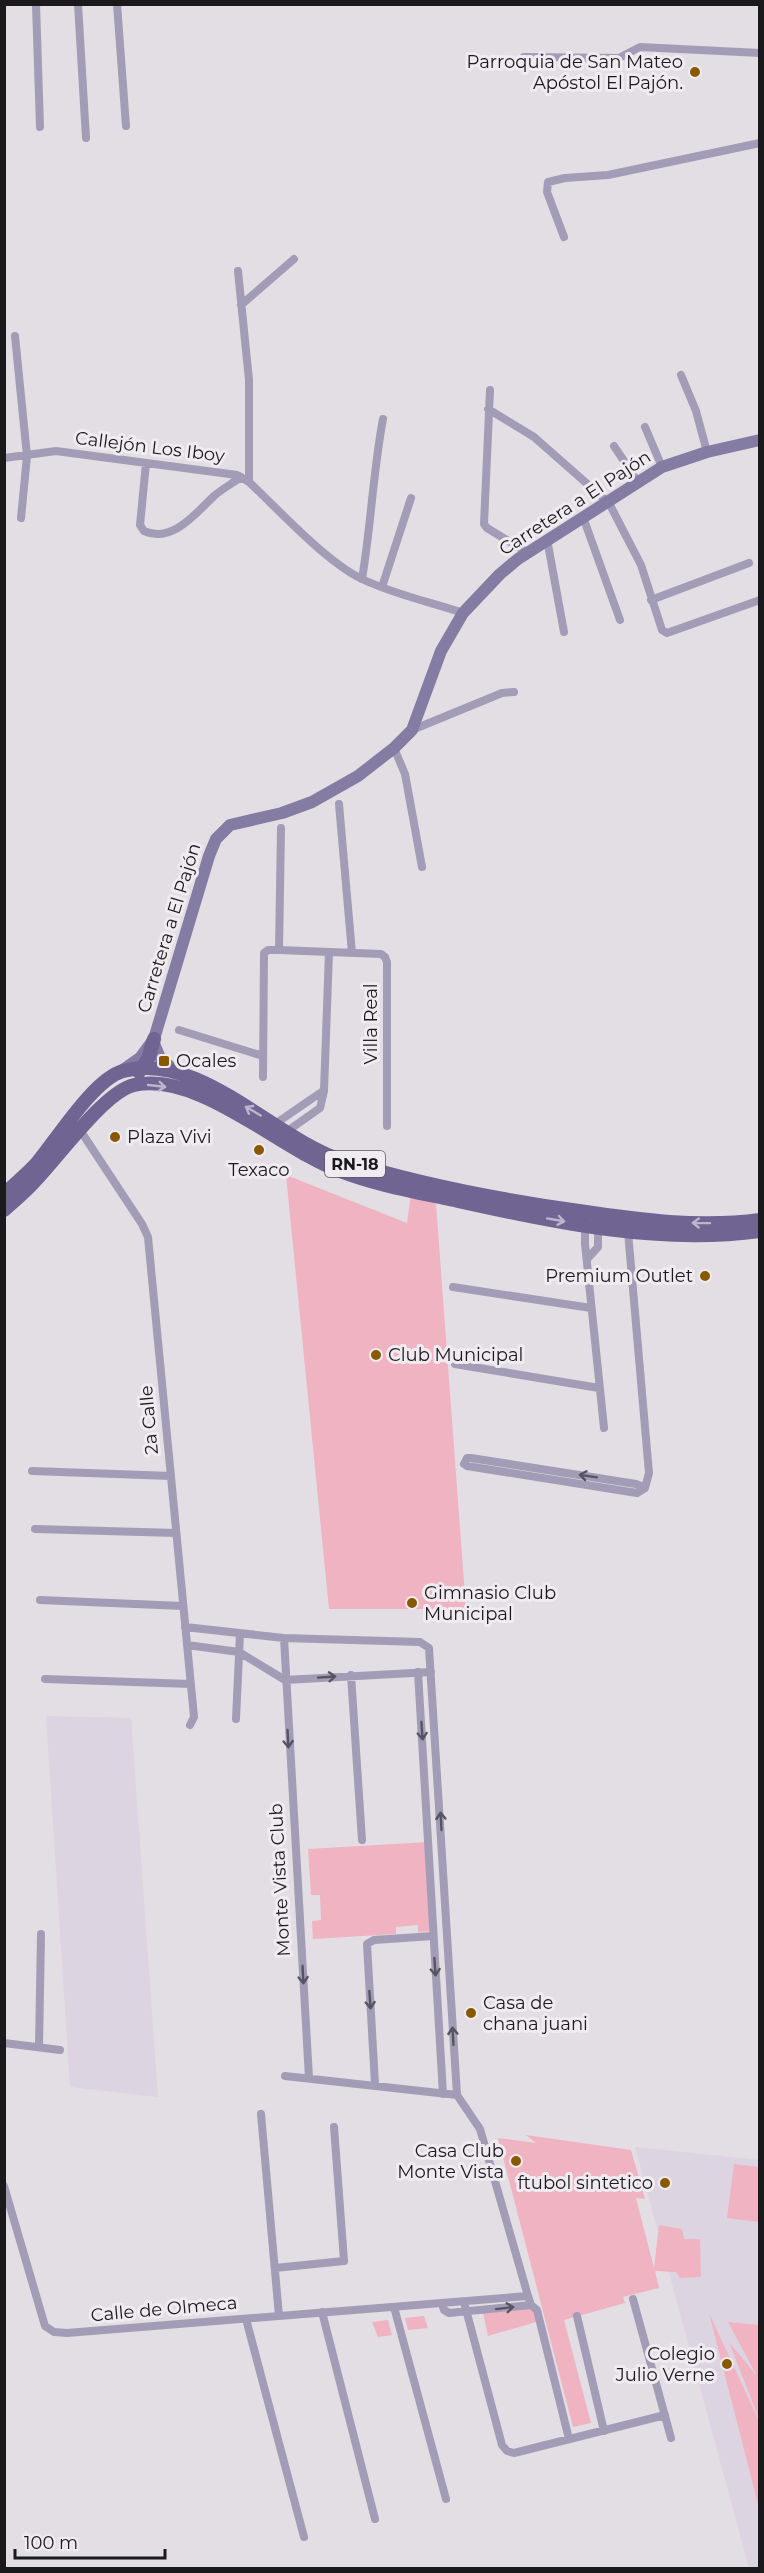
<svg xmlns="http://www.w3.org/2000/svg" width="764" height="2573" font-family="Montserrat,sans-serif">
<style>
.built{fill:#ddd4e1}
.green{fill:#efb3c1}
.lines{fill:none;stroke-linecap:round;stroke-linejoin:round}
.street{stroke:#a29cb7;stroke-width:8}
.secondary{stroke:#847ca2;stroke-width:12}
.primary{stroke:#6f6492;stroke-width:14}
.oneway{stroke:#bcb5cb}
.oneway2{stroke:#575461}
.poi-dot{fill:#895900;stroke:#f0ebf1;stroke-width:2}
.labels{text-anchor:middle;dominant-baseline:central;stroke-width:6;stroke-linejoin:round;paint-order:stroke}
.shield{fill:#f0ebf1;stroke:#5a585b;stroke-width:1.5}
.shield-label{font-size:16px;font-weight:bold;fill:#1a191b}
.poi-label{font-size:18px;fill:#1a191b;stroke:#f0ebf1;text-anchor:end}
.street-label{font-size:18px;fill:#1a191b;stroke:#f0ebf1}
</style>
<rect width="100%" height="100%" fill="#e2dee4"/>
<path class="built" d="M 46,1716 L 131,1718 L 158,2097 L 70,2087 Z
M 635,2147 L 759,2160 L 759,2568 L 749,2568 Z"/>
<path class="green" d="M 286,1175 L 407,1223 L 411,1194 L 436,1204 L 466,1609 L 329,1609 Z
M 429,1842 L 434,1931 L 418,1932 L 418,1925 L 396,1927 L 396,1934 L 313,1939 L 312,1921 L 321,1920 L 320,1895 L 311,1895 L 308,1849 Z
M 526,2135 L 631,2150 L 645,2199 L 636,2198 L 654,2268 L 659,2225 L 682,2229 L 684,2239 L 700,2239 L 701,2277 L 680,2278 L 676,2272 L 655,2271 L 659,2288 L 623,2297 L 625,2303 L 564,2320 L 591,2423 L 573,2427 L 498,2138 L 536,2143 Z
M 734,2164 L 759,2167 L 759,2222 L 727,2218 Z
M 540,2308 L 543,2320 L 488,2336 L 483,2313 Z
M 709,2313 L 759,2421 L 759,2508 Z
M 424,2316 L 428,2328 L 408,2330 L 405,2318 Z
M 388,2320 L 392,2335 L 378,2337 L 372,2322 Z
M 728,2322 L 759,2325 L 759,2419 L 729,2342 L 757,2376 Z"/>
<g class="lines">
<path class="street" d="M 36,4 L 40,127
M 78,4 L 86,138
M 117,4 L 126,126
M 524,57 L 619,58 L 640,47 L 760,53
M 564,237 L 547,192 L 548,182 L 565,178 L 608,175 L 760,143
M 238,271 L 249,380 L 249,482
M 241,305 L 294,259
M 15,336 L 27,456 L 21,518
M 681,375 L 696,411 L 707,452
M 490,390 L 484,524 L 487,528 L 528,553
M 488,409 L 534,437 L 609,503 L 641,565 L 662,630 L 667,633 L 760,600
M 645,427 L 662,467
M 614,446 L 638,482
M 4,458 L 56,451 L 237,475 L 249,482 C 280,511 325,561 362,579 C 393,594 430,602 463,613
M 146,463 L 140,525 L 144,531 C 172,544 196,513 214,496 C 222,489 233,483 241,477
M 583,517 L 620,620
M 547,539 L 564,632
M 362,579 C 371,526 373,472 383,419
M 382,587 L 411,498
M 651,600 L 749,563
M 412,730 L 502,693 L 514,692
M 394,748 L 405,774 L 422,867
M 339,804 L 352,953
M 279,950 L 281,828
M 179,1030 L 263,1056
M 263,1077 L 264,953 L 268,950 L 279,950 L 381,954 L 385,957 L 387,962 L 387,1126
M 275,1124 L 323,1091
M 80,1130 L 142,1224 L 148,1237 L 194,1717 L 190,1725
M 286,1132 L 320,1108 L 324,1091 L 329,952
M 585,1225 L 585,1244 L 604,1428
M 628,1232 L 649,1473 L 645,1488 L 637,1493 L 467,1466 L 464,1464 L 467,1458 L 471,1458 L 636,1484 L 645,1488
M 588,1258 L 598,1247 L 598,1227
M 453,1287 L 591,1308
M 455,1364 L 599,1388
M 32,1471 L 171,1476
M 35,1529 L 176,1533
M 40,1600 L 183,1606
M 185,1627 L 284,1638 L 420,1642 L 429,1648 L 457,2095 L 480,2129 L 528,2296 L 531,2305 L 537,2310 L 569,2439
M 284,1638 L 309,2078
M 187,1645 L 239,1652 L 285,1680 L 431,1672
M 418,1672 L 443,2094
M 351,1675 L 362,1840
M 45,1679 L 191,1684
M 236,1719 L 240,1633
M 4,2043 L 60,2050
M 39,2047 L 41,1934
M 285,2076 L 457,2095
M 375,2084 L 367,1944 L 374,1940 L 433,1936
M 261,2114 L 279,2316
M 4,2186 L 45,2326 L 54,2332 L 67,2333 L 528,2296
M 275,2268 L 344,2261 L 334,2127
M 633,2299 L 671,2438
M 464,2302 L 502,2445 L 507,2451 L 514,2453 L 665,2415
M 442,2304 L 444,2310 L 449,2313 L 531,2305
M 394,2307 L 446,2499
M 322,2312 L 375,2519
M 577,2316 L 604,2431
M 246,2319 L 304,2537"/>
<path class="secondary" d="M 153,1041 L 160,1058 L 174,1070
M 120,1072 L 140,1058 L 154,1039 L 209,856 L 216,839 L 230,825 L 282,813 L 312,802 L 358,776 L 394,748 L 412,730 L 441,651 L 463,613 L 500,574 L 518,559 L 662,467 L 707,452 L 760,440"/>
<path class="primary" d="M 139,1072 L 148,1059 L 154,1039
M 4,1194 C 15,1184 27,1174 37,1163 C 57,1139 94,1079 123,1071 C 199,1050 275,1140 344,1161 C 421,1185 500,1200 579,1211 C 640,1220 699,1228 760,1220
M 4,1210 C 14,1201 25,1192 34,1182 C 57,1159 104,1092 134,1085 C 199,1071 280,1149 340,1171 C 376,1185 417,1192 454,1200 C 554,1222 657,1245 760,1231"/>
</g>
<defs><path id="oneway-shaft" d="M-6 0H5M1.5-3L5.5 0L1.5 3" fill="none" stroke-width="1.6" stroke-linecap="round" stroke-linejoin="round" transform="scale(1.5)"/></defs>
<g class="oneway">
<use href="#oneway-shaft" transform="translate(157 1086) rotate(6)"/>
<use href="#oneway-shaft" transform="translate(253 1111) rotate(-150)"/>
<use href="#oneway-shaft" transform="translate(556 1220) rotate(10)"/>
<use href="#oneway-shaft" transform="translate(701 1223) rotate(-179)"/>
</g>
<g class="oneway2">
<use href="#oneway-shaft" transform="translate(588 1476) rotate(-171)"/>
<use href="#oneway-shaft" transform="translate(327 1677) rotate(-4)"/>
<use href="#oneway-shaft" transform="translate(422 1731) rotate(86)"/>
<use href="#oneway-shaft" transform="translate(288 1739) rotate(87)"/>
<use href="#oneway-shaft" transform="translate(441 1821) rotate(-93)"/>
<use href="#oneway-shaft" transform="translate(435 1967) rotate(86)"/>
<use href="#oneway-shaft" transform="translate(303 1975) rotate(87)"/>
<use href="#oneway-shaft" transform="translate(370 2000) rotate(86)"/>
<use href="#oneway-shaft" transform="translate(453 2036) rotate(-93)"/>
<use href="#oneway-shaft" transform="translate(505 2308) rotate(-7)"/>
</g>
<g class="poi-dot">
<circle cx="695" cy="72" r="6"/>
<rect x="158" y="1055" width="12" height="12" rx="3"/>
<circle cx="115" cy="1137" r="6"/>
<circle cx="259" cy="1150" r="6"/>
<circle cx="705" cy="1276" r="6"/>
<circle cx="376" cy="1355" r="6"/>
<circle cx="412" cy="1603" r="6"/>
<circle cx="471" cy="2013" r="6"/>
<circle cx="516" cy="2161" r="6"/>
<circle cx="665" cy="2183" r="6"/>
<circle cx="727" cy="2364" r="6"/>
</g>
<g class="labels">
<rect class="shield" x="325" y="1151" width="60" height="26" rx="4.5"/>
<g class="shield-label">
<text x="355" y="1164">RN-18</text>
</g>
<g class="poi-label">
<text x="683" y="62">Parroquia de San Mateo<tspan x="683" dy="21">Apóstol El Pajón.</tspan></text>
<text x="176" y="1061" text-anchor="start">Ocales</text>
<text x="127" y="1137" text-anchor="start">Plaza Vivi</text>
<text x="259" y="1170" text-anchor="middle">Texaco</text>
<text x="693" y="1276">Premium Outlet</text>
<text x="388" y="1355" text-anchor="start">Club Municipal</text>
<text x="424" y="1593" text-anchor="start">Gimnasio Club<tspan x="424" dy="21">Municipal</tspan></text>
<text x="483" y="2003" text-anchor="start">Casa de<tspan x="483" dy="21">chana juani</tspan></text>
<text x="504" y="2151">Casa Club<tspan x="504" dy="21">Monte Vista</tspan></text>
<text x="653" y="2183">ftubol sintetico</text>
<text x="715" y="2354">Colegio<tspan x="715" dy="21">Julio Verne</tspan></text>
</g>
<g class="street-label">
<text transform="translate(150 447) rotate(7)">Callejón Los Iboy</text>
<text transform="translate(575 503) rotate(-33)">Carretera a El Pajón</text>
<text transform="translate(169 928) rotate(-73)">Carretera a El Pajón</text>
<text transform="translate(371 1024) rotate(-90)">Villa Real</text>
<text transform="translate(149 1420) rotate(-95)">2a Calle</text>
<text transform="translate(280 1880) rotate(-93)">Monte Vista Club</text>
<text transform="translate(164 2309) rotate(-5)">Calle de Olmeca</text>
</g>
</g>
<rect width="764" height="2573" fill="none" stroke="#1a191b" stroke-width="12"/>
<path d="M15 2549v9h150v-9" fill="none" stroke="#1a191b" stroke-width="3"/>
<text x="24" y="2549" font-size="18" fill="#1a191b" stroke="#f0ebf1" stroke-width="4.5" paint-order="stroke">100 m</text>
</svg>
